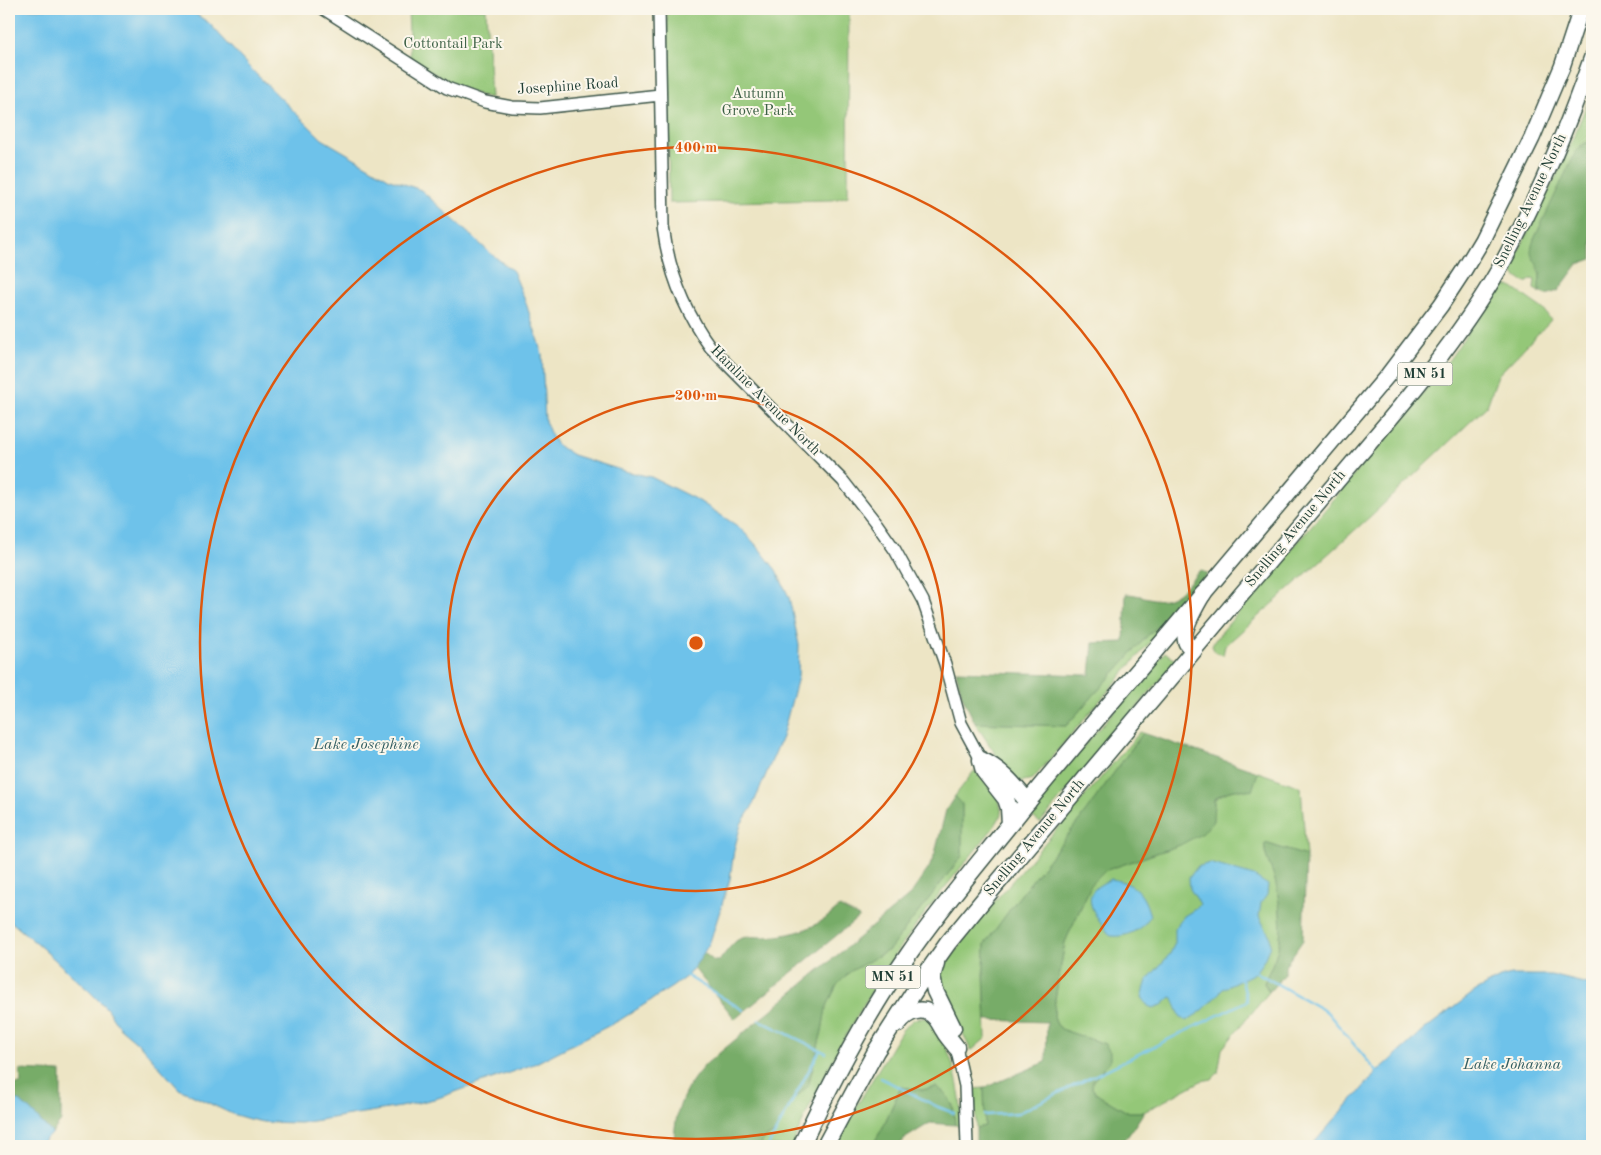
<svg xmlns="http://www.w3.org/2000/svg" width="1601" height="1155" font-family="'Old Standard TT',serif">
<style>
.green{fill:#94c778;stroke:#5a8256}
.forest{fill:#77ac68;stroke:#4b744e}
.water{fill:#6ec2ea;stroke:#46808f}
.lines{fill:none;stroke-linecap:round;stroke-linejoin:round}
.stream{stroke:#6ec2ea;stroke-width:2.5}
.tertiary-casing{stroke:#3e564a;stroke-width:14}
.trunk-casing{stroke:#3e564a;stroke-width:18}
.motorway-casing{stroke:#3e564a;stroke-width:19}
.tertiary{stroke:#fff;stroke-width:11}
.trunk{stroke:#fff;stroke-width:15}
.motorway{stroke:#fff;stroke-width:16}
.ring{fill:none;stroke:#de580e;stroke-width:2.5}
.labels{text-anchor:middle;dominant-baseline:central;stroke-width:4;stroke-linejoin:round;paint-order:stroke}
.shield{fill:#fbf7ec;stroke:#61756b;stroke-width:1}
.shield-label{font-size:14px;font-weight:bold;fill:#1f3d34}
.park-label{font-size:15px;fill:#3c6045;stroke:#fbf7ec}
.street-label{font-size:15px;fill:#1f3d34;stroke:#fbf7ec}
.water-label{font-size:16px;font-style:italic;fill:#335e62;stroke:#fbf7ec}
.centre{fill:#de580e;stroke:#fbf7ec;stroke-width:2.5}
.ring-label{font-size:15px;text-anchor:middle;font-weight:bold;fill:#de580e;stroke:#fbf7ec;stroke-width:4;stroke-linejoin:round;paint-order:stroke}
</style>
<rect width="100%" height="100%" fill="#fbf7ec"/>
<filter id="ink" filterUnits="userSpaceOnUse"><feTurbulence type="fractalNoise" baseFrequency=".02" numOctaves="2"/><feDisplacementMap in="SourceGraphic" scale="10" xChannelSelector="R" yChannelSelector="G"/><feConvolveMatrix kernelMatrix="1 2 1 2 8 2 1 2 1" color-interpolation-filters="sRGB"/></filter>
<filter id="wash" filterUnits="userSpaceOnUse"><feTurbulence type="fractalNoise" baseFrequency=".0096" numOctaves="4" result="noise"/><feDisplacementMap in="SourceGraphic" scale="20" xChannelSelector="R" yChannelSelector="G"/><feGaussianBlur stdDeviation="1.12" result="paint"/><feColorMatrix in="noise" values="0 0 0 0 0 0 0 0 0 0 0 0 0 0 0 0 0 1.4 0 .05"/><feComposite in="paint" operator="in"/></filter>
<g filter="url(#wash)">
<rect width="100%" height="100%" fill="#ede5c5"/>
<path class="green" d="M 408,9 L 486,9 L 491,98 C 459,91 438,76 410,58 Z
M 667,9 L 849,9 L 848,196 L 833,200 L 669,203 Z
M 1592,92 L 1592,141 L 1580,146 L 1537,267 L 1540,275 L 1539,290 L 1541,293 L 1534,289 L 1535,280 L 1532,279 L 1526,283 C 1518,278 1510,275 1512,264 L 1564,160 Z
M 1504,286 L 1510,286 L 1543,309 L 1551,320 L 1498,375 L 1487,406 L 1373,514 L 1225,646 L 1223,655 L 1215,652 L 1212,646 L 1215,640 L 1414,404 L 1449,360 L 1496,290 Z
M 1181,606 L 1033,779 L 1019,782 L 1004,767 L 975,723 L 1066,726 L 1148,635 Z
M 1165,652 L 1176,661 L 1040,823 L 1027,812 Z
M 1140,732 L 1143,733 L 1081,818 L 1016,901 L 985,944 L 984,969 L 986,1038 L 971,1051 L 941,984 L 941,974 L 945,965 L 977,922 Z
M 974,771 L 976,771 L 999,799 L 1002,814 L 994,827 C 971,856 947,884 925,913 C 872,984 827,1064 792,1146 L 761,1146 L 763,1139 L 775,1133 L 794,1099 L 808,1086 L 822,1031 L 826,1008 L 837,985 L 851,971 L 889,950 L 962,856 L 962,805 L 955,796 Z
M 1258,772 L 1301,787 L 1306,856 L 1265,843 C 1263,856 1272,867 1275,880 C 1279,896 1282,921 1280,938 C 1278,954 1270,969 1264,983 L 1269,992 L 1222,1049 L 1218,1073 L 1212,1079 L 1201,1081 L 1144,1112 L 1127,1112 L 1098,1095 L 1092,1088 L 1092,1081 L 1110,1061 L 1105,1044 L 1063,1030 L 1057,1025 L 1054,1016 L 1055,999 L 1065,942 L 1092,883 L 1104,871 L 1180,845 L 1214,806 L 1214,800 C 1226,790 1237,788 1251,790 Z
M 919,1018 L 930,1018 C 953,1051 961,1087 962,1127 L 955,1125 L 953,1105 L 936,1087 L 922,1090 L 901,1087 L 882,1129 L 872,1146 L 836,1146 L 856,1107 L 902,1030 L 913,1020 Z
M 984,1088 L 985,1126 L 976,1128 L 974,1089 Z"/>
<path class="forest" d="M 1592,141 L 1592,259 L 1578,264 L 1558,291 L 1546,295 L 1539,290 C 1538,283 1542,275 1539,269 C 1532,254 1528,257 1534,239 L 1576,151 L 1585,143 Z
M 1200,570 L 1208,574 L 1181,606 L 1148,635 L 1066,726 L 975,723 L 962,696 L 956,671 L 1090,675 L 1093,643 L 1124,642 L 1126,594 C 1135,594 1143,597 1153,599 C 1175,603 1187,585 1200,570 Z
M 1143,733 L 1258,772 L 1252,791 C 1237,788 1226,790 1214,799 L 1213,821 L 1203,833 L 1180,845 L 1104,871 L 1092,883 L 1065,942 L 1055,999 L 1054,1016 L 1057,1025 L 1063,1030 L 1105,1044 L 1110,1052 L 1110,1061 L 1093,1081 L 1092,1088 L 1098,1095 L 1127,1112 L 1144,1112 L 1128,1136 L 1119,1146 L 976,1146 L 976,1128 L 985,1126 L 984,1088 L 1046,1062 L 1047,1022 L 986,1020 L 984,969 L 985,944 L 1016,901 L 1081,818 Z
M 955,796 L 962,804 L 962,856 L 889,950 L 851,971 L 837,985 L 826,1008 L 822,1031 L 808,1086 L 794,1099 L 775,1133 L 763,1139 L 761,1146 L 674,1146 C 674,1112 683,1089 706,1064 L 910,895 L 929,868 L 935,853 L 946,810 Z
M 1265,843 L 1306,856 L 1303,940 L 1285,966 L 1285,974 L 1269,992 L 1264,983 C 1270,969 1278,954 1280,939 C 1282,922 1279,896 1275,880 C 1272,867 1263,856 1265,843 Z
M 839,907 L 859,917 L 735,1019 L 693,967 L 704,953 L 714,961 L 719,961 C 724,955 730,946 736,941 C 745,935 756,937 766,937 C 795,935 818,928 839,907 Z
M 20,1070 L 61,1072 L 61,1121 L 52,1133 L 27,1107 L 9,1094 L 9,1085 L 21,1084 Z
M 901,1087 L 922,1090 L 936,1087 C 953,1096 954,1109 955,1125 L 930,1123 L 904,1139 L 899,1146 L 872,1146 L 882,1129 Z"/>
<path class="water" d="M 9,9 L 188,9 L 209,23 L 249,67 L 322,139 L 390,179 L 421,190 L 489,252 L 513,271 L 526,303 L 542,354 L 545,421 L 551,435 L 557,445 L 573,455 L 624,471 L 651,477 L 699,501 L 739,527 L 758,547 L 776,570 L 789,597 L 799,645 L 798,677 L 782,737 L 752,807 L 741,824 L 734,850 L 730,879 L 710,942 L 700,959 L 687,976 L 672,987 L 620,1020 L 534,1064 L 438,1098 L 400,1107 L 300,1123 L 263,1122 L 249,1119 L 232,1114 L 179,1089 L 139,1044 L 119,1027 L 107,1009 L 88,990 L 42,948 L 9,920 Z
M 1210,863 L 1254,876 L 1268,885 L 1267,895 L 1261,903 L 1259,917 L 1270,936 L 1270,946 L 1264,960 L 1255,973 L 1223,989 L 1202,1011 L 1186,1021 L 1180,1016 L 1173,998 L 1171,997 L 1162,1005 L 1153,1008 L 1148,1006 L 1142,997 L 1147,980 L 1170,954 L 1175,943 L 1175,929 L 1184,916 L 1197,908 L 1200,904 L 1190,889 L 1189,878 L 1197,867 Z
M 1111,879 C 1135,883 1144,893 1150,916 C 1143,929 1126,938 1111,936 C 1103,927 1082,902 1094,890 C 1098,885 1106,882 1111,879 Z
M 1511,975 L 1551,975 L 1592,985 L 1592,1146 L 1311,1146 L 1377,1072 L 1425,1029 L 1477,990 L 1500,978 Z
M 9,1094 L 27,1107 L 52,1133 L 43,1142 L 45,1146 L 9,1146 Z"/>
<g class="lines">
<path class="stream" d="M 1256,972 L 1327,1012 L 1377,1072
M 684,974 L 743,1010
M 759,1020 L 826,1053
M 881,1078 L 938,1107 L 954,1113
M 985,1115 L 1018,1113 L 1247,1001 L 1242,980
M 768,1146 L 820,1050"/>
</g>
</g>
<g filter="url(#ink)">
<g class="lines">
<g class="tertiary-casing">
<path id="tertiary" d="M 324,9 L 447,88 L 485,102 L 512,107 L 540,108 L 660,95
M 659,9 L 663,227 C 669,273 684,311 711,348 L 843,481 L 876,523 L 895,550 L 923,601 L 945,664 L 961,723 L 981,760
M 956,1047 L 965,1086 L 967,1146"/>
</g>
<g class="trunk-casing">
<path id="trunk" d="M 1581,9 L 1562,67 L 1532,138 L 1482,240 L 1464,270 L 1441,305 L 1388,375 L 1203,594 C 1197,605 1179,633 1187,644 C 1189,647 1192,648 1194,650 C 1247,587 1301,524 1355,460 C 1405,402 1459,338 1498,271 C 1536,203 1566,131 1592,57"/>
</g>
<g class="motorway-casing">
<path id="motorway" d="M 981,760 L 984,771 L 1006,799 L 1009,808 L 1010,824
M 981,760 C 1001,769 1014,785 1028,802
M 936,963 L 932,977 L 935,991 L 953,1028
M 898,1024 C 907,1011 924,1005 935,1017 C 939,1021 941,1027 944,1031 C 947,1037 952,1041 956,1047
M 801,1146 C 832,1080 866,1015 908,955 C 943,904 984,857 1022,809 C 1081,736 1143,666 1203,594
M 825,1146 L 876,1051 L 919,984 L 948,943 L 994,887 L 1194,650"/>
</g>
<use href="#tertiary" class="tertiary"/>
<use href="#trunk" class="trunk"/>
<use href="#motorway" class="motorway"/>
</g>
</g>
<g class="ring">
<circle cx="696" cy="643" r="248"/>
<circle cx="696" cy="643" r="496"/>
</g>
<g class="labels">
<g class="shield">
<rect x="1397.5" y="362.5" width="55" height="23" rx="4"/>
<rect x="865.5" y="965.5" width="55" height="23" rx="4"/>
</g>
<g class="shield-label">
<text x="1425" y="374">MN 51</text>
<text x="893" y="977">MN 51</text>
</g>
<g class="park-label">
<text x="453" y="44">Cottontail Park</text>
<text x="758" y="94">Autumn<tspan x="758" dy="17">Grove Park</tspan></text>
</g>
<g class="street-label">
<text transform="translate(568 87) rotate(-4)">Josephine Road</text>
<text transform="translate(1531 201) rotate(-64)">Snelling Avenue North</text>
<text transform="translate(765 401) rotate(45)">Hamline Avenue North</text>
<text transform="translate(1296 529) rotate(-50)">Snelling Avenue North</text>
<text transform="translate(1035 838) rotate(-50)">Snelling Avenue North</text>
</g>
<g class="water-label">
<text x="366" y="745">Lake Josephine</text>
<text x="1512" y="1065">Lake Johanna</text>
</g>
</g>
<circle cx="696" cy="643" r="8" class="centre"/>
<g class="ring-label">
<text x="696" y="152">400 m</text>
<text x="696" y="400">200 m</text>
</g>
<rect width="1601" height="1155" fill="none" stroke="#fbf7ec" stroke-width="30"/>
</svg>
